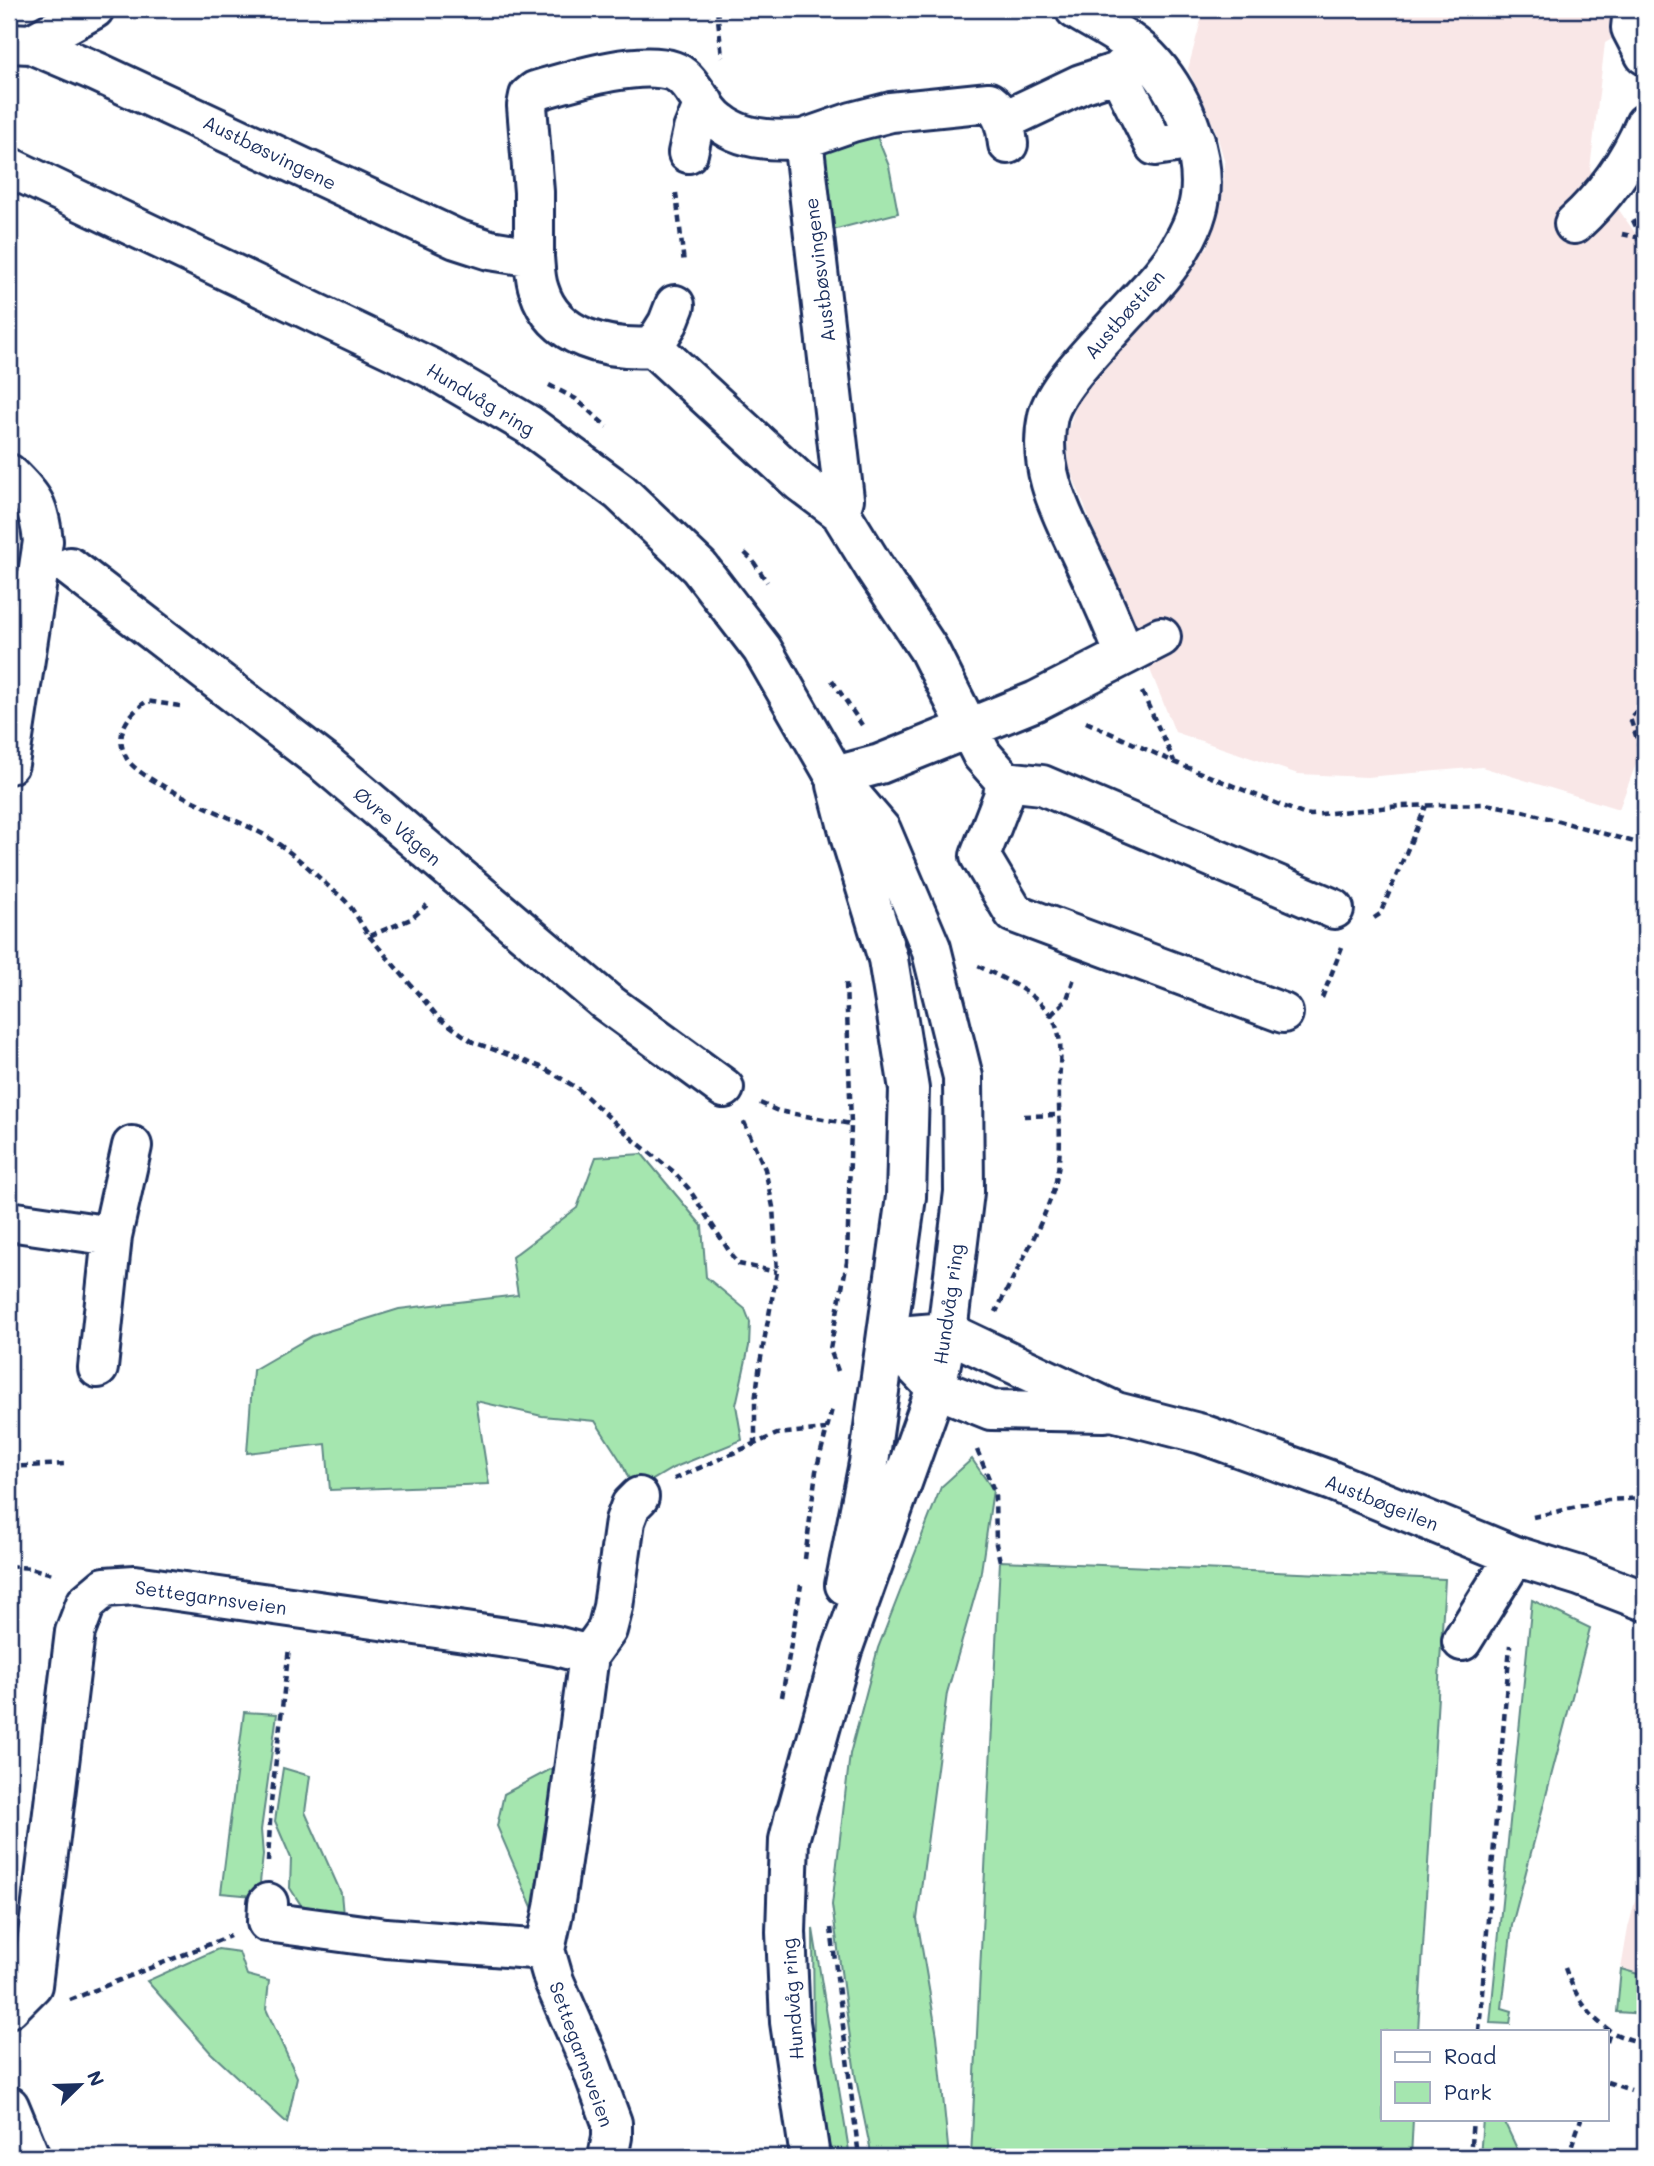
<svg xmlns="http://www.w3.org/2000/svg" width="1654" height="2166" font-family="Mali,sans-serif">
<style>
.built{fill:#f9e7e7}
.green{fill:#a5e6af;stroke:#608a86;stroke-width:2}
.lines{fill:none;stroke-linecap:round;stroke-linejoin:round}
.minor-casing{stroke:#1b2f5e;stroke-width:44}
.major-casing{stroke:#1b2f5e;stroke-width:44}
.path{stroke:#1b2f5e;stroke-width:4.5;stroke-dasharray:7 5;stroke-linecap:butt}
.minor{stroke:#fff;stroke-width:38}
.major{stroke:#fff;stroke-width:38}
.labels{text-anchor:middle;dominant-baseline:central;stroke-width:6;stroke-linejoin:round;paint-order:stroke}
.street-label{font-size:19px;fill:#1b2f5e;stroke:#fff}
</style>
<rect width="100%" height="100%" fill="#fff"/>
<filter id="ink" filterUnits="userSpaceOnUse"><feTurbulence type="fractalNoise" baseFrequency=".0143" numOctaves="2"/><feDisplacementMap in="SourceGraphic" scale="14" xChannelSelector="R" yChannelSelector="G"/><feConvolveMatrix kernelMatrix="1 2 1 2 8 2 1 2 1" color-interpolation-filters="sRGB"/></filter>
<g filter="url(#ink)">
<path class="built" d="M 1204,9 L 1645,9 L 1645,20 L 1605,43 L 1590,169 L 1645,247 L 1645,707 L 1639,756 L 1619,809 L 1482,767 L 1367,777 L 1298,774 L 1175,732 L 1069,467 L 1067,434 L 1079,396 L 1131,338 L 1207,247 L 1221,204 L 1225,163 L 1216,132 L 1188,69 Z
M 1645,1863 L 1645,1976 L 1621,1969 L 1628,1928 Z"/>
<path class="green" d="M 875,132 L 889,166 L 898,213 L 829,231 L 823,153 Z
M 642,1154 L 702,1226 L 706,1277 L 745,1309 L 750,1322 L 749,1346 L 736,1405 L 742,1440 L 673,1468 L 634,1491 L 622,1463 L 595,1421 L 542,1416 L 476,1401 L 489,1484 L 330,1490 L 326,1444 L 247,1453 L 253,1370 L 312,1336 L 399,1309 L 518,1295 L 512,1257 L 577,1208 L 596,1157 Z
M 972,1459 L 993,1490 L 980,1578 L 947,1693 L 917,1919 L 937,2036 L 949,2157 L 872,2157 L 855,2074 L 832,1905 L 850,1754 L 878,1648 L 941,1487 Z
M 1000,1561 L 1445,1579 L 1418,2031 L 1383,2031 L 1383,2119 L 1413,2119 L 1411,2157 L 971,2157 Z
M 1532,1600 L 1590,1628 L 1512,1925 L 1502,2008 L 1512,2011 L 1510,2024 L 1490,2023 Z
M 244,1712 L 277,1714 L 261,1830 L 263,1855 L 259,1892 L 254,1896 L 221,1893 Z
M 283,1768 L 310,1776 L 305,1812 L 341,1893 L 343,1915 L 301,1905 L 290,1888 L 291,1858 L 275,1821 Z
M 551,1769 L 562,1771 L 536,1916 L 497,1826 L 504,1794 Z
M 813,1929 L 846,2132 L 850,2157 L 831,2157 L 814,2047 Z
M 218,1949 L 239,1952 L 247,1975 L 269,1981 L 266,2009 L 297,2077 L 287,2123 L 211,2053 L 147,1981 Z
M 1621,1969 L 1645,1976 L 1645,2014 L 1617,2012 Z
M 1483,2119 L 1503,2119 L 1521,2157 L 1480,2157 Z"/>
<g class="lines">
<g class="minor-casing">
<path id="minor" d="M 1075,9 C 1101,25 1133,40 1153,63 C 1184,98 1211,164 1197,211 C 1194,222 1188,235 1182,245 C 1167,274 1136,302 1114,327 C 1095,348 1055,388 1048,416 C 1035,474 1067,522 1089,572 C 1102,599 1114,627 1125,655
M 1633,9 L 1631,28 L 1645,55
M 9,43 L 31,44 L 97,72 L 456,239 L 490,250 L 534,257 C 535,267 535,279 539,290 C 554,339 608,350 653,347 L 800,482 L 840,512 L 874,567 L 929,650 L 982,755 L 1005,781 L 1003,797 L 980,856 L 1014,913 L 1283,1013
M 31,44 L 94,9
M 1140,51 L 1118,72 L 1155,146 L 1195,140
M 1005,120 L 1081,84 L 1118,72
M 803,139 L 852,122 L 891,112 L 989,102 C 1004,113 1006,127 1008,144
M 688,153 L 693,130 L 704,103
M 1574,224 C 1603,198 1630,161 1645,124
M 534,257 L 534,192 L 527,106 L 529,96 L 535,91 C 570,81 638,59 673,71 C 685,75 692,88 699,97 C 705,106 711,116 720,122 C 741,140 777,141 803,139 L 844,499 L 840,512
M 653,347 L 668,323 L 675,305
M 9,474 C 34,498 39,506 43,541 L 9,764
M 70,567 L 326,764 L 605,1001 L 724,1088
M 835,776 L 880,764 L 1036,701 L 1161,637
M 1005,781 L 1042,785 L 1334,909
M 9,1221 L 112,1236
M 887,1337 L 947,1332 L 1116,1412 L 1202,1434 L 1332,1481 L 1515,1556 L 1580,1576 L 1645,1601
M 887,1337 L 936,1388 L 991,1410 L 1104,1412
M 98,1368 L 112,1236 L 132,1146
M 1462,1641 L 1515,1556
M 268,1903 L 267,1922 L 386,1938 L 545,1950
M 9,2008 L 32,1985 L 75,1632 L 86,1603 L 105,1587 L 135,1585 L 521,1640 L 556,1646 L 589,1655
M 9,2106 L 30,2157
M 608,2157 L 612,2137 L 612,2123 L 590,2063 L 554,1981 L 545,1950 L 554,1908 L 570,1801 L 589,1655 L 607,1630 L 613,1607 L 625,1521 L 631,1505 L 639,1497"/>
</g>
<g class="major-casing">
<path id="major" d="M 9,167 L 431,368 L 529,425 L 620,492 L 699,567 L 762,649 L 835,776 L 881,830 L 931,948 L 963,1077 L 964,1192 L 947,1332 L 936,1388 L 842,1650 L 789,1840
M 837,785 L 851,839 L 888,959 L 909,1089 L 906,1197 L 869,1463 L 845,1585
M 795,1815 L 789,1840 L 786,1932 L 790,2022 L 810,2157"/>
</g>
<path class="path" d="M 717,9 L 722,57
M 676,193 L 684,264
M 1633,220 L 1641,238
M 1622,234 L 1645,239
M 549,385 L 576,399 L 607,427
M 745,553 L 753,561 L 767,582
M 832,680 L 862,725
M 1142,692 L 1174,761
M 1645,702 L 1630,718 L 1645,763
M 180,706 L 147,701 C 127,715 113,735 127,759 C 143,785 241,819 271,839 C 291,852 308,867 325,883 C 332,890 342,896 349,905 C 356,914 362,926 369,936 L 411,919 L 427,905
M 1086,722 L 1174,762 L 1303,814 L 1311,815 L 1401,806 L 1486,804 L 1519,810 L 1645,845
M 1374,918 L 1380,914 L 1426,806
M 369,936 L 439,1018 L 473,1042 L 544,1068 L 577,1088 L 635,1141 L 674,1172 L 689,1189 L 733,1257 L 739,1264 L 777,1272
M 978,966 C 1001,977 1038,994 1052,1017 C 1064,1039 1060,1060 1059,1085 C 1058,1116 1063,1150 1056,1181 C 1046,1221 1014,1274 996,1312
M 1322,998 L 1342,947
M 1051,1015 L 1067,999 L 1074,978
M 760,1103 L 778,1111 L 851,1124
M 1024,1116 L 1059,1115
M 744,1122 L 765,1169 L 773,1207 L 777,1272 L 760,1363 L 755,1402 L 755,1443
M 838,1371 L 830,1349 L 847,1262 L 851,1124 L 846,983
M 977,1450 L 995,1493 L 996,1544 L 1000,1561
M 9,1467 L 65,1464
M 674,1479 L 777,1434 L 826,1429
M 1533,1517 L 1608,1500 L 1645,1498
M 805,1559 L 816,1471 L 832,1409
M 9,1566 L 30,1568 L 56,1575
M 782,1697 L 801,1585
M 268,1862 L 271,1803 L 289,1648
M 831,1928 L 859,2157
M 1565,1968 C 1574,1993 1587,2015 1609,2030 C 1618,2037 1634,2040 1645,2044
M 70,2000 L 230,1936
M 1479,2031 L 1510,1645
M 1607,2042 L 1610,2032
M 1607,2082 L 1631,2090
M 1470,2157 L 1473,2119
M 1568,2157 L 1581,2119"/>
<use href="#minor" class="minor"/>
<use href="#major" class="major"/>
</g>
</g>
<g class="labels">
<g class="street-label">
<text transform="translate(270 152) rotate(26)">Austbøsvingene</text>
<text transform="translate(819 270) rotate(-97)">Austbøsvingene</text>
<text transform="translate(1124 314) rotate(-49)">Austbøstien</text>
<text transform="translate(481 399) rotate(31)">Hundvåg ring</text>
<text transform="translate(398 826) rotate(41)">Øvre Vågen</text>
<text transform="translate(948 1304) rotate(-82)">Hundvåg ring</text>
<text transform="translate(1382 1502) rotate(22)">Austbøgeilen</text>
<text transform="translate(211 1597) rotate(8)">Settegarnsveien</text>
<text transform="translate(792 1999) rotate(-94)">Hundvåg ring</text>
<text transform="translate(582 2054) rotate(70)">Settegarnsveien</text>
</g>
</g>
<rect width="1654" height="2166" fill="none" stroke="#fff" stroke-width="35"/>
<rect x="18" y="18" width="1619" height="2131" fill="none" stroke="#1b2f5e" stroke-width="2.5" filter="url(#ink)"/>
<rect x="1381" y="2030" width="228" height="91" fill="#ffffff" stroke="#a4acbf" stroke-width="2"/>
<rect x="1395" y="2052" width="35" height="10" fill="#ffffff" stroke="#a4acbf" stroke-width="2"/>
<text x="1444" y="2064" font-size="21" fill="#1b2f5e">Road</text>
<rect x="1395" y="2082" width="35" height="21" fill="#a5e6af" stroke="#a4acbf" stroke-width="2"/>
<text x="1444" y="2100" font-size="21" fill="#1b2f5e">Park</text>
<g transform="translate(80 2085) rotate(67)" stroke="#ffffff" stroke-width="5" paint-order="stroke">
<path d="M0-5L12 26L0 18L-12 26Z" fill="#1b2f5e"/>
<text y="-10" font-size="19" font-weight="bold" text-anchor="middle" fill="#1b2f5e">N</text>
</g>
</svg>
